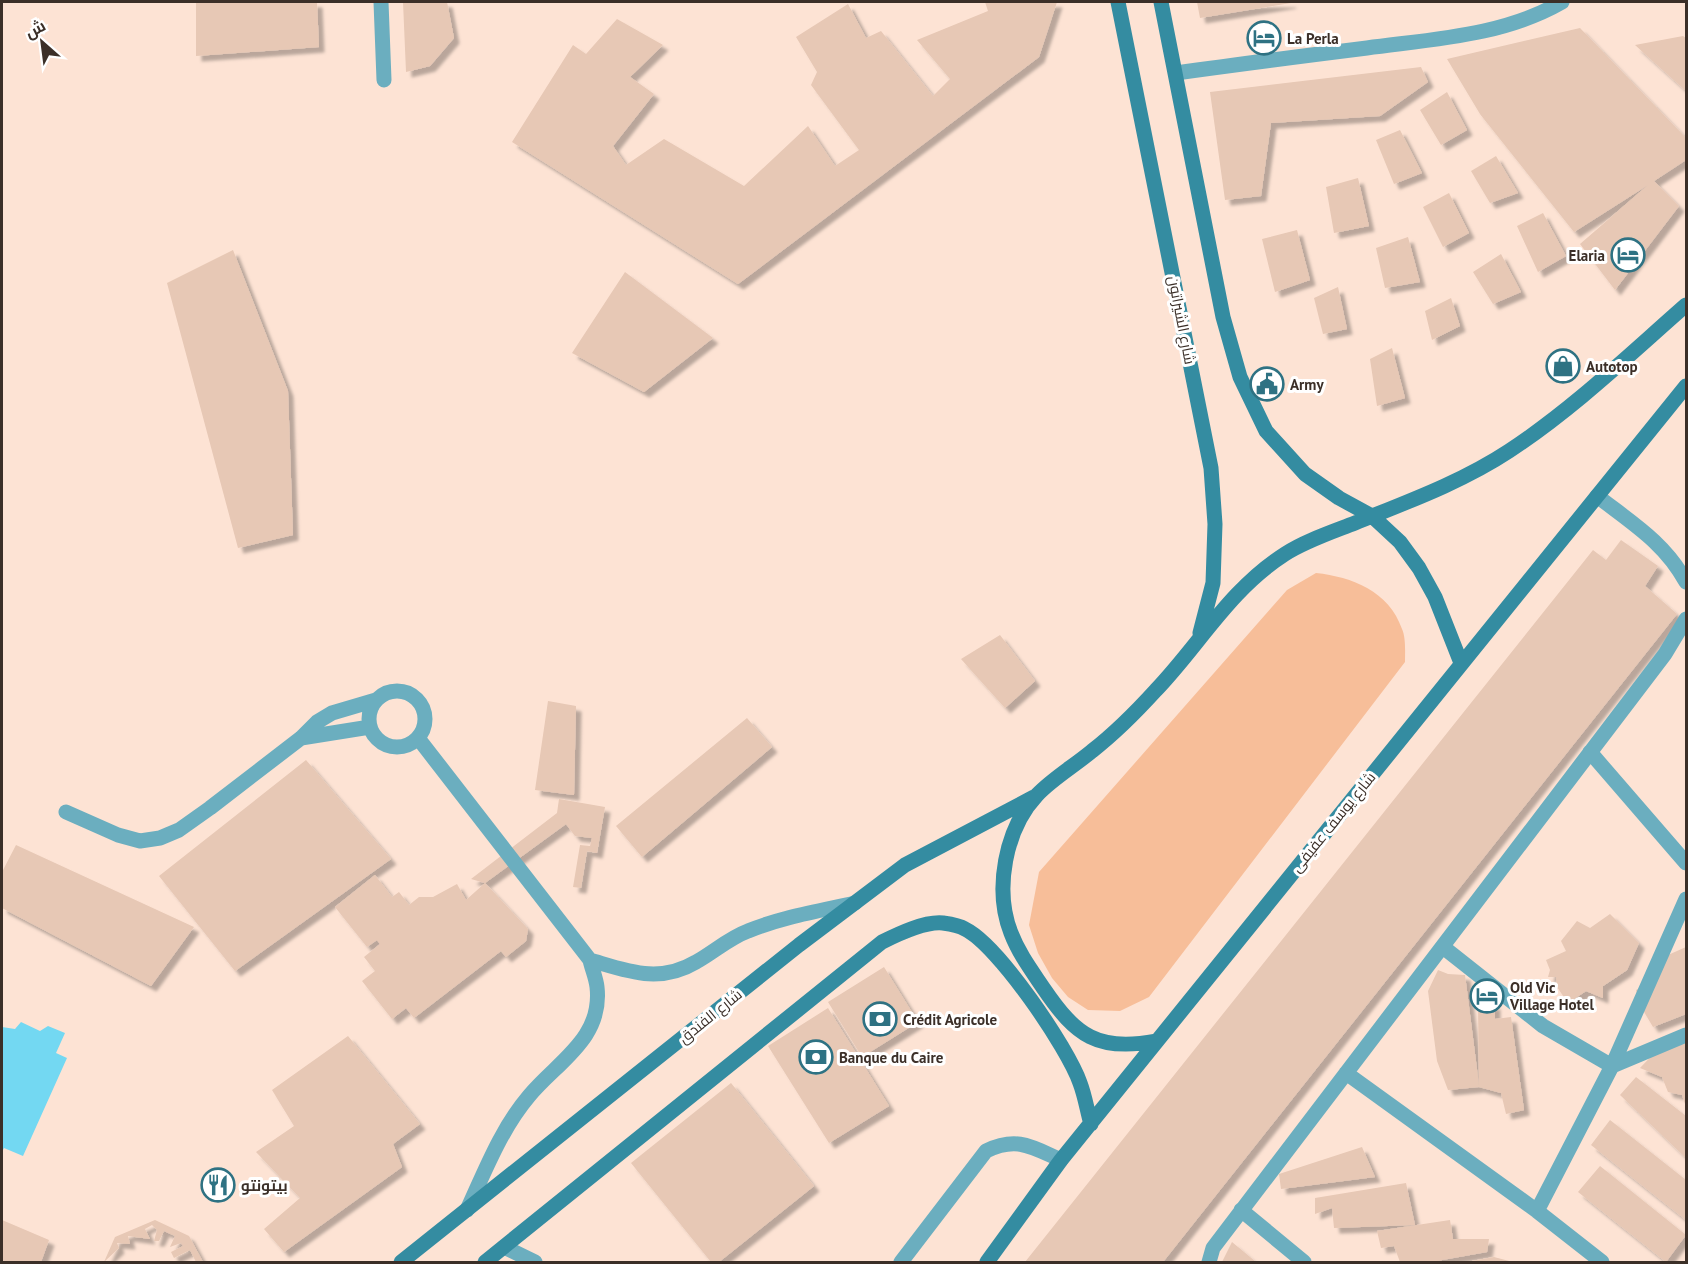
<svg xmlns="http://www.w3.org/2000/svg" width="1688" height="1264" font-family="'PT Sans',Cairo,sans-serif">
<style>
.green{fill:#f7be99}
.water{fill:#73d8f2}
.building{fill:#e7c8b5;filter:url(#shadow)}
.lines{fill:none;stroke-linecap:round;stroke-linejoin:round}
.lane{stroke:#6baebf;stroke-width:15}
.street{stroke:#6baebf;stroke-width:15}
.secondary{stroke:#348ca1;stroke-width:15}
.labels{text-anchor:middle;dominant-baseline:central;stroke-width:6;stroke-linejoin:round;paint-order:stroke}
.poi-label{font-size:15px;font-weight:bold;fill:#3b2f28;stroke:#fff;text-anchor:start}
.street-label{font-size:15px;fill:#3b2f28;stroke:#fff}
</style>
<defs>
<filter id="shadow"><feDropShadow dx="5.5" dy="5.5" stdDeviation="1.5" flood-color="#0004"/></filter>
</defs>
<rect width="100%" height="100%" fill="#fde3d4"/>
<path class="green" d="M 1316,573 C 1352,577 1389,591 1402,629 C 1406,638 1405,652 1405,662 L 1149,997 L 1120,1011 L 1088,1010 L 1068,997 L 1052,978 L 1038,953 L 1029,925 L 1039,872 L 1287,590 Z"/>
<path class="water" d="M 21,1022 L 40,1031 L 48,1026 L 65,1033 L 56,1053 L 67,1058 L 23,1156 L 4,1148 L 2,1152 L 2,1027 L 15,1029 Z"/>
<path class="building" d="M 196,2 L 317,2 L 319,47 L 196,56 Z
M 403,2 L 447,2 L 454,38 L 430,66 L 406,72 Z
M 985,2 L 1057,2 L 1039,57 L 738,284 L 512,142 L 573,45 L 586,54 L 617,19 L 663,45 L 630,77 L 654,94 L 613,146 L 626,165 L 664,139 L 744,186 L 808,126 L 835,166 L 859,150 L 811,85 L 817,72 L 796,37 L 848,4 L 866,38 L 881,31 L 933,96 L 950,79 L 917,40 L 988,11 Z
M 1197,2 L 1291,2 L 1291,3 L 1200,18 Z
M 1580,28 L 1686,138 L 1686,160 L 1654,181 L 1679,206 L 1615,290 L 1580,244 L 1648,185 L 1574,232 L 1480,114 L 1447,59 Z
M 1683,36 L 1686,38 L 1686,91 L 1635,45 Z
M 1421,67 L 1428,82 L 1380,116 L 1271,123 L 1261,196 L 1225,200 L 1210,92 Z
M 1447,92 L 1467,130 L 1441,145 L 1420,110 Z
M 1400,130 L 1422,173 L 1394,184 L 1376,140 Z
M 1496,156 L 1518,193 L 1490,203 L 1471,171 Z
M 1358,178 L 1369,226 L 1334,233 L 1326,187 Z
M 1449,193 L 1469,233 L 1443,247 L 1423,207 Z
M 1543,213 L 1566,256 L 1538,272 L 1517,226 Z
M 1297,230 L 1310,280 L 1275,292 L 1262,239 Z
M 1408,237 L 1420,282 L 1385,288 L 1376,248 Z
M 233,250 L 288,391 L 293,535 L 238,548 L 167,283 Z
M 1501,254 L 1521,292 L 1493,304 L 1473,272 Z
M 625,272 L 713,338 L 644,392 L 572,353 Z
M 1338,287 L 1347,329 L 1323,334 L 1314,298 Z
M 1451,298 L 1460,326 L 1432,340 L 1425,311 Z
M 1392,348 L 1405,398 L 1377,406 L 1370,359 Z
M 1621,540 L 1658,566 L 1645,586 L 1677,614 L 1163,1262 L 1025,1262 L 1593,550 L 1606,560 Z
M 1000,635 L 1035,681 L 1005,708 L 961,659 Z
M 548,701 L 576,706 L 574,795 L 535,790 Z
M 747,718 L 772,747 L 642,857 L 616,826 Z
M 306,760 L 391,859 L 235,971 L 159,876 Z
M 559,799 L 605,807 L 597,853 L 587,851 L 581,888 L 573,887 L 580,845 L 590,846 L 592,838 L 575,836 L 566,824 L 485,883 L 471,879 L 557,813 Z
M 16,845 L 194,927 L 151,986 L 2,908 L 2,872 Z
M 375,875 L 392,897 L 399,892 L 409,905 L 419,897 L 433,897 L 457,884 L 466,900 L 485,883 L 528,929 L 526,941 L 506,957 L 501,951 L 414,1018 L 406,1008 L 392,1019 L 362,981 L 375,971 L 364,957 L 380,944 L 377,940 L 367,947 L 335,907 Z
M 1610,914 L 1639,943 L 1627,970 L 1603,986 L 1603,998 L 1586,991 L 1568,1003 L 1557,987 L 1556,977 L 1548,977 L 1550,970 L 1546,960 L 1566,951 L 1561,941 L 1577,921 L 1590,928 Z
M 1686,947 L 1686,1014 L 1653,1027 L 1640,1005 L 1636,990 L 1654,982 L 1650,963 Z
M 884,967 L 918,1022 L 862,1057 L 828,1002 Z
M 1438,970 L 1448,974 L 1465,975 L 1479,1085 L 1478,1005 L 1495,1004 L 1495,1019 L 1511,1017 L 1524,1110 L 1506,1114 L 1501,1093 L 1479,1087 L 1448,1090 L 1437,1061 L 1428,991 Z
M 828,1008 L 889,1106 L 829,1143 L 768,1046 Z
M 348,1036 L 420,1124 L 393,1144 L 402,1167 L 284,1252 L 264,1229 L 300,1198 L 256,1152 L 294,1126 L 272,1090 Z
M 1686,1041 L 1686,1107 L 1682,1095 L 1668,1092 L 1662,1077 L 1640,1068 L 1662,1045 Z
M 1636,1077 L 1686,1116 L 1686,1158 L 1620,1095 Z
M 731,1083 L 814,1186 L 719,1262 L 711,1262 L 631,1163 Z
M 1610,1120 L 1686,1180 L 1686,1220 L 1591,1145 Z
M 1362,1147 L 1375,1177 L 1281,1189 L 1279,1174 Z
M 1600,1166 L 1686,1235 L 1666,1262 L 1578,1192 Z
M 1406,1183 L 1415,1225 L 1334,1228 L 1332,1208 L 1315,1214 L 1315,1198 Z
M 2,1220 L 49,1240 L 41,1262 L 2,1262 Z
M 155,1220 L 189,1236 L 203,1262 L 196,1262 L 190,1250 L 174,1258 L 171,1252 L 183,1246 L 181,1243 L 170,1247 L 175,1236 L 164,1231 L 159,1241 L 154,1241 L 157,1230 L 152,1225 L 145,1229 L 150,1239 L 128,1236 L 130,1244 L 117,1243 L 119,1248 L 104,1262 L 115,1237 Z
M 1450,1220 L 1453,1239 L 1489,1239 L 1487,1252 L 1431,1262 L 1400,1262 L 1394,1246 L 1381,1248 L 1377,1231 Z
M 1232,1242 L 1256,1262 L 1222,1262 Z
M 1494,1257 L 1513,1262 L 1472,1262 L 1472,1261 Z"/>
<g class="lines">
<path class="lane" d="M 1597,496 C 1632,523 1665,543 1686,582
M369 719a28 28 0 1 1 56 0a28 28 0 1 1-56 0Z
M 301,738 L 370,727
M 418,738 L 590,960 C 592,969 596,978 597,987 C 603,1039 557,1062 529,1096 C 501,1129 485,1171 467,1210
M 1590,752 L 1686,863
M 66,812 L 118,835 L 140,841 L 160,838 L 179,830 L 210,808 L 301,738 L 317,722 L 332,713 L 376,700
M 1443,947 L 1543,1026 L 1612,1066
M 590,960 C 628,971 659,984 696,962 C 714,952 729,938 748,931 C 782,917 819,911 855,903
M 1612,1066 L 1686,1035
M 1346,1073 L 1537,1211 L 1602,1262
M 1241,1210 L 1304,1262
M 1537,1211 L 1612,1066 L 1686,899
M 901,1262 L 986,1151 C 1017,1136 1032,1147 1061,1160
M 1209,1262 L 1213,1248 L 1665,654 L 1686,619"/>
<path class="street" d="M 381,2 L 384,80
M 1176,73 C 1240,64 1303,56 1367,48 C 1433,39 1503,36 1562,2
M 504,1247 L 535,1262"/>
<path class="secondary" d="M 1118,2 L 1211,468 L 1215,524 L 1213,583 L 1200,633
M 1161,2 L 1223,317 L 1240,377 L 1266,431 L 1305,474 L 1339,498 L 1372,516 L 1400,542 L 1419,568 L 1435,597 L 1461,663
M 1156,1041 C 1098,1052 1076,1036 1044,989 C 1032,971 1019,954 1011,933 C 994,890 1005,829 1037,795 C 1052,779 1074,766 1092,751 C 1115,733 1136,712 1156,690 C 1200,644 1229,590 1285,554 C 1305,541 1332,532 1355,523 C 1407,502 1462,482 1509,451 C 1573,409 1629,355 1686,305
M 401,1262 L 799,945 L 905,865 L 1034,797
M 485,1262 L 882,942 C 898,934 925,921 943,923 C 950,924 960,926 965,929 C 998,945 1068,1048 1080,1083 C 1085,1096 1087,1110 1091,1124
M 987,1262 L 1061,1160 L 1686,386"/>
</g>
<defs>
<g id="hotel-ring" transform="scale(1.725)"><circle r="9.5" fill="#fff" stroke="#2e7283" stroke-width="1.5"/><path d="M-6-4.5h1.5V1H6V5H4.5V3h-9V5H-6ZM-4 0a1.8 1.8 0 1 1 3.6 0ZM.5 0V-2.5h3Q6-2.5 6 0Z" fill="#2e7283"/></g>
<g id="shop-ring" transform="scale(1.725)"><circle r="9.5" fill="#fff" stroke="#2e7283" stroke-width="1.5"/><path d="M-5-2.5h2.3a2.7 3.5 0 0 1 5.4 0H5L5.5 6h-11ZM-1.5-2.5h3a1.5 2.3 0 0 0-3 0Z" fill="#2e7283"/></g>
<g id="civic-ring" transform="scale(1.725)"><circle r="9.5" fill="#fff" stroke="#2e7283" stroke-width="1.5"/><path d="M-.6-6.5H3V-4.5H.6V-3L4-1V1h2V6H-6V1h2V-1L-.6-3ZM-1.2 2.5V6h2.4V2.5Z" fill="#2e7283"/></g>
<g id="bank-ring" transform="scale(1.725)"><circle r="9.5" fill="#fff" stroke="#2e7283" stroke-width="1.5"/><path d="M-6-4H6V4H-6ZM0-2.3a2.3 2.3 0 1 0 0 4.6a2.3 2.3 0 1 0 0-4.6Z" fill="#2e7283"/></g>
<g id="restaurant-ring" transform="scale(1.725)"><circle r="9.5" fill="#fff" stroke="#2e7283" stroke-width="1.5"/><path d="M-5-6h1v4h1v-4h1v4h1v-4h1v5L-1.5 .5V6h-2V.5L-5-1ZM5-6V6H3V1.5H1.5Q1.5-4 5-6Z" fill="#2e7283"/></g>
</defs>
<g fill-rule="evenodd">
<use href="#hotel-ring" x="1264" y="38"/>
<use href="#hotel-ring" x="1628" y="255"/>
<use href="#shop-ring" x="1563" y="366"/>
<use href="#civic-ring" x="1267" y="384"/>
<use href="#hotel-ring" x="1487" y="996"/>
<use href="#bank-ring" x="880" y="1019"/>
<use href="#bank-ring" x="816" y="1057"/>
<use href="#restaurant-ring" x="218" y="1185"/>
</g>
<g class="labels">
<g class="poi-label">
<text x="1287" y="38">La Perla</text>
<text x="1605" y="255" text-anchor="end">Elaria</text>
<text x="1586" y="366">Autotop</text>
<text x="1290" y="384">Army</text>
<text x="1510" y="987">Old Vic<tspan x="1510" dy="17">Village Hotel</tspan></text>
<text x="903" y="1019">Crédit Agricole</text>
<text x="839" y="1057">Banque du Caire</text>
<text x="241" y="1185">بيتونتو</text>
</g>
<g class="street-label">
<text transform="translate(1182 320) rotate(79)">شارع الشيراتون</text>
<text transform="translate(1333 822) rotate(-51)">شارع يوسف عفيفى</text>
<text transform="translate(710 1016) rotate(-39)">شارع الفندق</text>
</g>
</g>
<rect width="1688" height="1264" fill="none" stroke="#3b2f28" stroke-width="6"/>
<g transform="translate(42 42) rotate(332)" stroke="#ffffff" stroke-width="4.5" paint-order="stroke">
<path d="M0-4.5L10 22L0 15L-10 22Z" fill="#3b2f28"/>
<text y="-9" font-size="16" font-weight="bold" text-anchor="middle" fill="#3b2f28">ش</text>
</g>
</svg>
